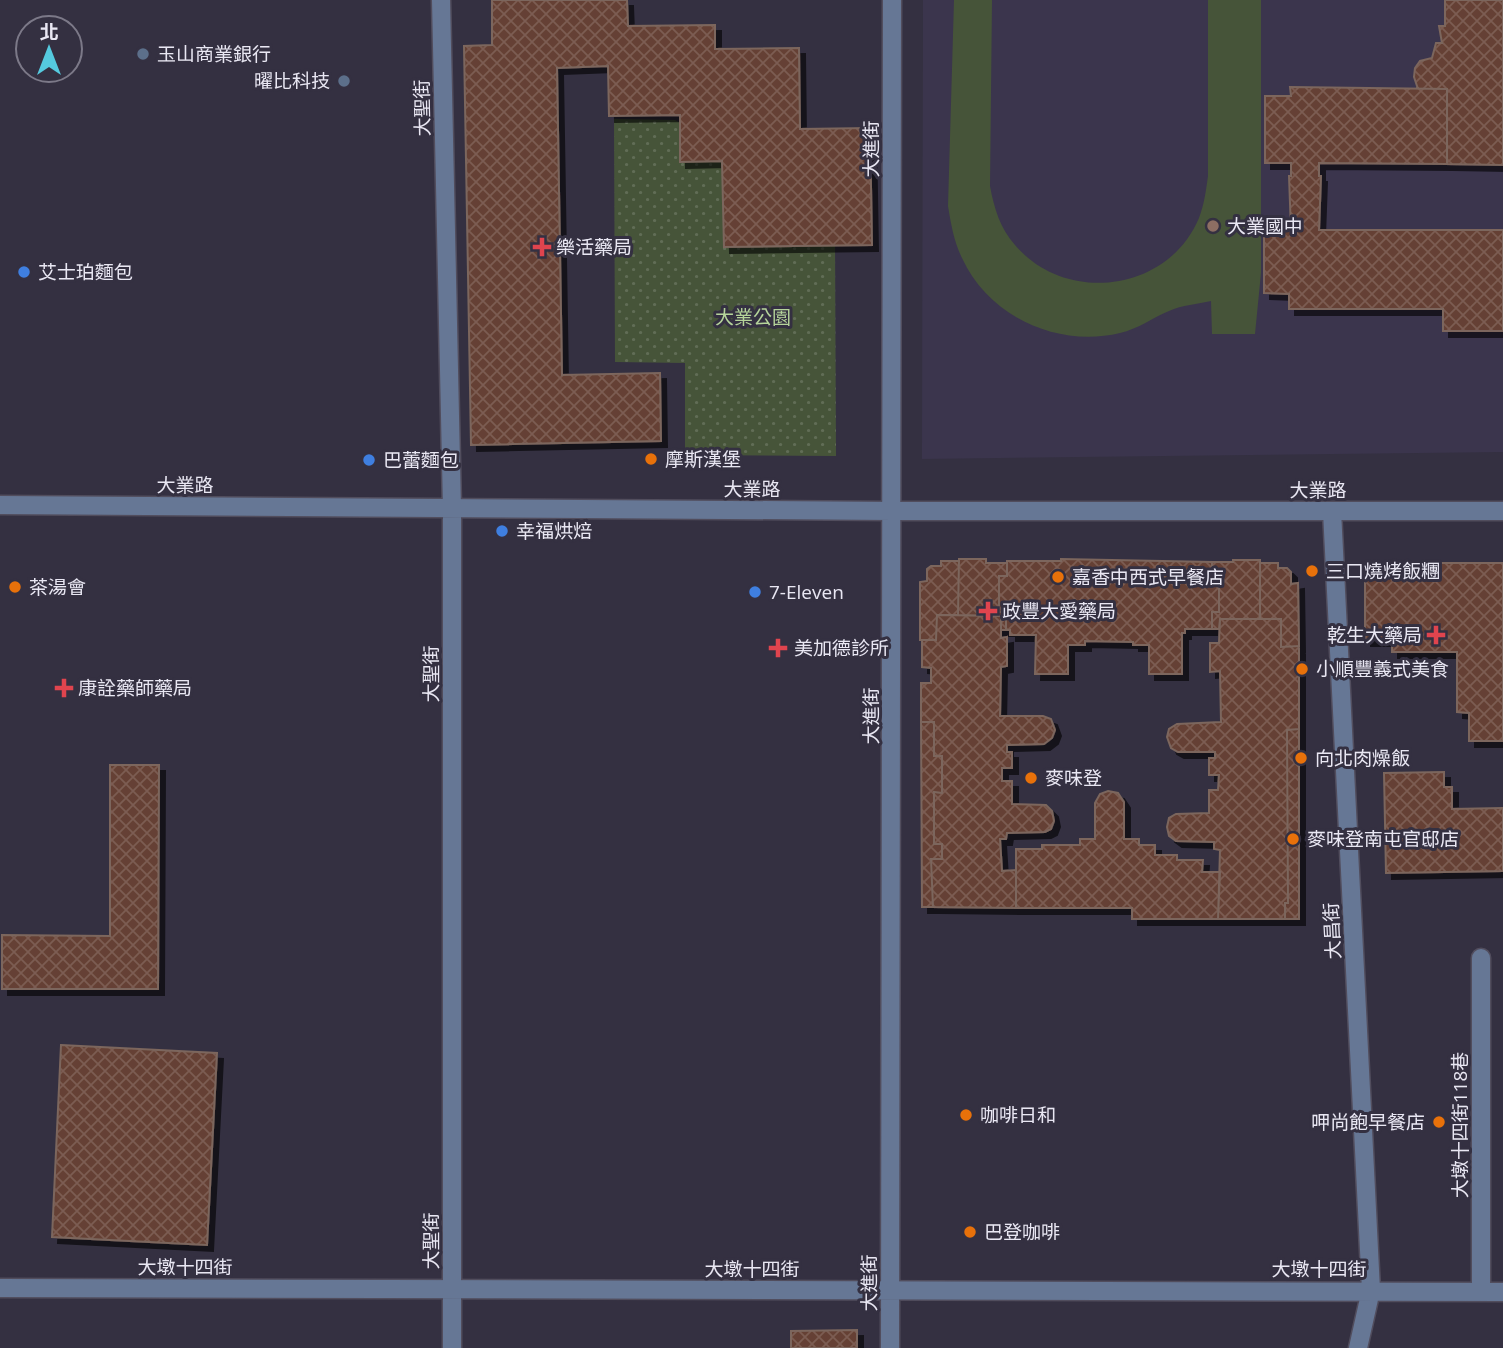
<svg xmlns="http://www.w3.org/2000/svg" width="1503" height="1348" font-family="'Open Sans','Noto Sans TC',sans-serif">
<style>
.built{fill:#3b354d}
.park{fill:url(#park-dots)}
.pitch{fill:#465439}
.building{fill:url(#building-cross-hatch);stroke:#7b665d;stroke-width:2;filter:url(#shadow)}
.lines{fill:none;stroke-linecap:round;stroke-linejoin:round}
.minor-casing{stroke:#514d5d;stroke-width:21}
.minor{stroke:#667795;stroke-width:18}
.service-dot{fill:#5c6f8a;stroke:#343041;stroke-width:2.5}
.education-dot{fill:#8d6e63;stroke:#343041;stroke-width:2.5}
.health-dot{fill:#e0444e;stroke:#343041;stroke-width:2.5}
.shop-dot{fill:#3f7fe0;stroke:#343041;stroke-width:2.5}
.food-dot{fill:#e8710a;stroke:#343041;stroke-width:2.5}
.labels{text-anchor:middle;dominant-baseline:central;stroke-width:6;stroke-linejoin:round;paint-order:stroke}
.poi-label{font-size:19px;fill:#e9e7f3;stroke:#343041;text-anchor:start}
.street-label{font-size:19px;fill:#e9e7f3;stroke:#343041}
.park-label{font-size:19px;fill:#b5d49a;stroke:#343041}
</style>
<defs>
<pattern id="park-dots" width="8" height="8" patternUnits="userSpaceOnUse" patternTransform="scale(1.75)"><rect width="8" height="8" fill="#465439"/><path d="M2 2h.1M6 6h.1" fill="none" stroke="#616d56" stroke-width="1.8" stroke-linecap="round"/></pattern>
<pattern id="building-cross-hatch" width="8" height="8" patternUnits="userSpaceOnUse" patternTransform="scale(1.75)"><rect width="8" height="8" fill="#654134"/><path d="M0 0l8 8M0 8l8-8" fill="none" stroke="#7b5c52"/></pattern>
<filter id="shadow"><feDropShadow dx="6" dy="6" stdDeviation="0" flood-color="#0009"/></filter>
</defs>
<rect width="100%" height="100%" fill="#343041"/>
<path class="built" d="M 923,0 L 1503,0 L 1503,452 L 922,459 Z"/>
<path class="park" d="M 614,119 L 675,120 L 757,162 L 835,237 L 836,456 L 685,455 L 685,363 L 615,362 Z"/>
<path class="pitch" d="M 954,0 L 992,0 L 990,186 C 994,208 1000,228 1015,245 C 1066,305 1168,292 1199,218 C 1204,205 1206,191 1208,176 L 1208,0 L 1261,0 L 1261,273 L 1255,334 L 1212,334 L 1211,301 C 1198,304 1182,305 1169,311 C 1152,318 1138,329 1120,333 C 1058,348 989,317 962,258 C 954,242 951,224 948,206 Z"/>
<path class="building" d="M 492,0 L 627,0 L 628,26 L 715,25 L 715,49 L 799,48 L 800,129 L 870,128 L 872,245 L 724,247 L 722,161 L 680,162 L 680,115 L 609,116 L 608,66 L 557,68 L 562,375 L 660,373 L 661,441 L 471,445 L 464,46 L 492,45 Z
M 1445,0 L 1503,0 L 1503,165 L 1447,164 L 1447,89 L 1418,89 L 1414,77 L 1415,68 L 1420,61 L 1432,58 L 1436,43 L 1442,43 L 1439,26 L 1445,26 Z
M 1290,87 L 1447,89 L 1447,164 L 1319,163 L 1319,176 L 1321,176 L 1319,230 L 1503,230 L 1503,331 L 1443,331 L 1443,309 L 1289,309 L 1289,294 L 1264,293 L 1264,231 L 1291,231 L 1289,176 L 1291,176 L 1291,163 L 1265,163 L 1265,96 L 1291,96 Z
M 959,559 L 986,559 L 986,563 L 1007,563 L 1007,576 L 999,576 L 999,612 L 1006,612 L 1006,630 L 1001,630 L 1001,616 L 958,615 Z
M 1061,559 L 1212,562 L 1212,576 L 1219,576 L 1219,612 L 1212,612 L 1212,629 L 1185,629 L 1185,633 L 1182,633 L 1182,674 L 1149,674 L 1149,645 L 1133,645 L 1133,642 L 1085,641 L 1085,645 L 1068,645 L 1068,674 L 1035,674 L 1036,635 L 1010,635 L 1010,630 L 1006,630 L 1006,612 L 999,612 L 999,576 L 1007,576 L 1007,561 L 1061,561 Z
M 1233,560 L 1260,560 L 1260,619 L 1220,619 L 1219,629 L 1212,629 L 1212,612 L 1219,612 L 1219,576 L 1212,576 L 1212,562 L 1233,562 Z
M 941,561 L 959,561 L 958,615 L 937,615 L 936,640 L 920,640 L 920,582 L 927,581 L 927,569 L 931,566 L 941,566 Z
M 1260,563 L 1278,563 L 1278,568 L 1287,568 L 1291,572 L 1291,584 L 1298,583 L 1299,646 L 1281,647 L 1281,619 L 1260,619 Z
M 1387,563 L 1503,563 L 1503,741 L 1469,741 L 1469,713 L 1457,712 L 1457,652 L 1392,652 L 1392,640 L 1365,640 L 1365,575 L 1387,575 Z
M 937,615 L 1001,616 L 1001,638 L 1007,637 L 1007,666 L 1001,667 L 1000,716 L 1043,716 L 1051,719 L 1055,730 L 1052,738 L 1044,744 L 1007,745 L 1007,752 L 1012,752 L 1012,768 L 1002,768 L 1002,781 L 1012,781 L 1012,804 L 1046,805 L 1052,811 L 1054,821 L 1051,829 L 1045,832 L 1007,833 L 1006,839 L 1000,839 L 1002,871 L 1016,870 L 1016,908 L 933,907 L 931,859 L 942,859 L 942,844 L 934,844 L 934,792 L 942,793 L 942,756 L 934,756 L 934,722 L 921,722 L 921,683 L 931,683 L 931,668 L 922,667 L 922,640 L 936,640 Z
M 1220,619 L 1281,619 L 1281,647 L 1299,646 L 1299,729 L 1287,730 L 1288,903 L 1285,903 L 1285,919 L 1218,919 L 1220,850 L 1214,849 L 1214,842 L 1176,841 L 1169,836 L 1167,827 L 1169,818 L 1176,814 L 1209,813 L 1209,790 L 1218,790 L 1219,775 L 1209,775 L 1209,758 L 1215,758 L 1215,752 L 1178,752 L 1171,748 L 1167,737 L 1169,729 L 1177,724 L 1221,722 L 1220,671 L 1210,672 L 1210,643 L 1219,643 Z
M 921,722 L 934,722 L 934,756 L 942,756 L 942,793 L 934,792 L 934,844 L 942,844 L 942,859 L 931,859 L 933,907 L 922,907 Z
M 1299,729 L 1299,919 L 1285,919 L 1285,903 L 1288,903 L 1287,730 Z
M 110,765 L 159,765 L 158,989 L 2,989 L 2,935 L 110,936 Z
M 1444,772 L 1444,787 L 1452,787 L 1452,809 L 1503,808 L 1503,871 L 1386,873 L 1384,773 Z
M 1108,791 L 1118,793 L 1124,802 L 1124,839 L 1139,839 L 1139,845 L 1155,845 L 1155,855 L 1177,855 L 1177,860 L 1203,860 L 1202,872 L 1220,872 L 1218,919 L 1132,919 L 1132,908 L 1016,908 L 1016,849 L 1042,849 L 1042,845 L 1080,845 L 1080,839 L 1095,839 L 1095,803 L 1100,794 Z
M 61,1045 L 217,1053 L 207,1245 L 52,1237 Z
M 857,1330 L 857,1348 L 791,1348 L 791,1331 Z"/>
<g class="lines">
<g class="minor-casing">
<path id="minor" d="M 441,0 L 452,508 L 452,1348
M 0,505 L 893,511 L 1503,511
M 1332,511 L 1371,1290 L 1358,1348
M 0,1288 L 1503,1292
M 1481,1292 L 1481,958
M 890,1348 L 892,0"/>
</g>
<use href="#minor" class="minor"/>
</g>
<g class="service-dot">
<circle cx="143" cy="54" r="7"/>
<circle cx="344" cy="81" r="7"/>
</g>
<circle class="education-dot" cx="1213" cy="226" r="7"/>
<g class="health-dot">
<path d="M538.5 236.5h7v7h7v7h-7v7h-7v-7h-7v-7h7z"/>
<path d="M984.5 600.5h7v7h7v7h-7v7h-7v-7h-7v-7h7z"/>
<path d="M1432.5 624.5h7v7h7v7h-7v7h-7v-7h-7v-7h7z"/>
<path d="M774.5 637.5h7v7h7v7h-7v7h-7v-7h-7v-7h7z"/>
<path d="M60.5 677.5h7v7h7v7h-7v7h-7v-7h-7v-7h7z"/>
</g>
<g class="shop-dot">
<circle cx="24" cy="272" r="7"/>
<circle cx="369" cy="460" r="7"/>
<circle cx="502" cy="531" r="7"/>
<circle cx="755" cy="592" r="7"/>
</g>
<g class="food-dot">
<circle cx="651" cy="459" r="7"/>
<circle cx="1312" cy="571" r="7"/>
<circle cx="1058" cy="577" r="7"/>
<circle cx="15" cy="587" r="7"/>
<circle cx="1302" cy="669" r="7"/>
<circle cx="1301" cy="758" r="7"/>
<circle cx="1031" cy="778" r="7"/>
<circle cx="1293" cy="839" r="7"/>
<circle cx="966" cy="1115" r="7"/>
<circle cx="1439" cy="1122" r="7"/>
<circle cx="970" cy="1232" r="7"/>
</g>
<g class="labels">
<g class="poi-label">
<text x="157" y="54">玉山商業銀行</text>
<text x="330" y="81" text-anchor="end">曜比科技</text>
<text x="1227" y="226">大業國中</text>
<text x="556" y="247">樂活藥局</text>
<text x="38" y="272">艾士珀麵包</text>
<text x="665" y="459">摩斯漢堡</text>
<text x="383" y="460">巴蕾麵包</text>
<text x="516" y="531">幸福烘焙</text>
<text x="1326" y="571">三口燒烤飯糰</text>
<text x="1072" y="577">嘉香中西式早餐店</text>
<text x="29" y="587">茶湯會</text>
<text x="769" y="592">7-Eleven</text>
<text x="1002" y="611">政豐大愛藥局</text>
<text x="1422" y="635" text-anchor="end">乾生大藥局</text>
<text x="794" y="648">美加德診所</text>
<text x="1316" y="669">小順豐義式美食</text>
<text x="78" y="688">康詮藥師藥局</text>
<text x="1315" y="758">向北肉燥飯</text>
<text x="1045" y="778">麥味登</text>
<text x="1307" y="839">麥味登南屯官邸店</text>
<text x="980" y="1115">咖啡日和</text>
<text x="1425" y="1122" text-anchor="end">呷尚飽早餐店</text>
<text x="984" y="1232">巴登咖啡</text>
</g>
<g class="street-label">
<text transform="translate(422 108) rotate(-91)">大聖街</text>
<text transform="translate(871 149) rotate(-90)">大進街</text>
<text x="185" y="485">大業路</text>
<text x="752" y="489">大業路</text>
<text x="1318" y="490">大業路</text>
<text transform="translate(431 674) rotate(-90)">大聖街</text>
<text transform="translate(871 716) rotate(-90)">大進街</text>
<text transform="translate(1332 931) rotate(-93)">大昌街</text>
<text transform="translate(1460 1125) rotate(-90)">大墩十四街118巷</text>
<text transform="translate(431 1241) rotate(-90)">大聖街</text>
<text x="185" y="1267">大墩十四街</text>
<text x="752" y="1269">大墩十四街</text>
<text x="1319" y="1269">大墩十四街</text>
<text transform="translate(869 1283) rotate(-90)">大進街</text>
</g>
<g class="park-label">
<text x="753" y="317">大業公園</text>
</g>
</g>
<g transform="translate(49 49)"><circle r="33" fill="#343041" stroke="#7c7988" stroke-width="2"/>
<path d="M0-5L12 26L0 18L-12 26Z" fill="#55cadf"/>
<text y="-10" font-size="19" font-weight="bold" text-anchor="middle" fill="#e9e7f3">北</text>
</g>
</svg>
